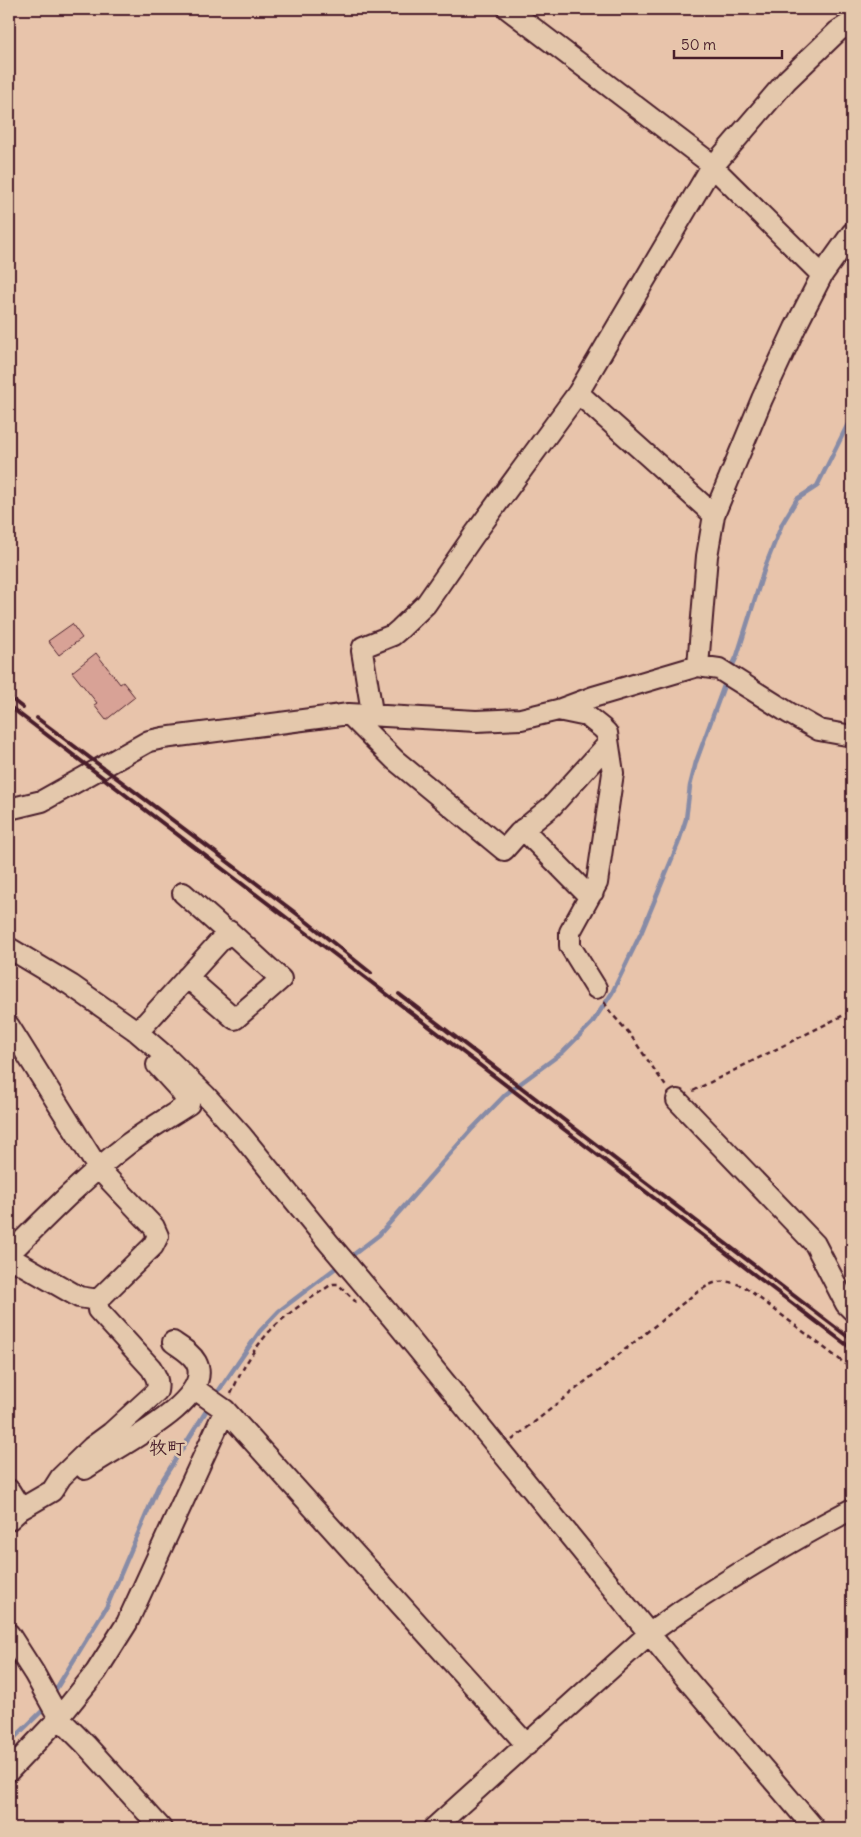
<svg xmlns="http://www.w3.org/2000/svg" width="861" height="1837" font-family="Delius,'Klee One',sans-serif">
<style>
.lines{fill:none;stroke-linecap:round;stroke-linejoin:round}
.stream{stroke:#878ba6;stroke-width:4.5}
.building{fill:#d8a296;stroke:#4a1f2b}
.minor-casing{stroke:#4a1f2b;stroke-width:24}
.path{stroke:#4a1f2b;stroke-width:2.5;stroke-dasharray:5 4;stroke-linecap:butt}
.minor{stroke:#e4c8ac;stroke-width:20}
.rail{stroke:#4a1f2b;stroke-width:4}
.labels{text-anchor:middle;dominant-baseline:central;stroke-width:5;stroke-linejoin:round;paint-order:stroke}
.quarter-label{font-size:18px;font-weight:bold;fill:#4a1f2b;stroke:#e4c8ac}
</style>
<rect width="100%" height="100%" fill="#e8c4ab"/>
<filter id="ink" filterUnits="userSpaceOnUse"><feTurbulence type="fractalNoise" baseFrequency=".02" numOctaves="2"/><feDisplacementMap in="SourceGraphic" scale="10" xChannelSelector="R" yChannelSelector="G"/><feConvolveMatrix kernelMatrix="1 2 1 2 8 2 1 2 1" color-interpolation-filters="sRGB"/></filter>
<g filter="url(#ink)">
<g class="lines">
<path class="stream" d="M 730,671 L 737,656 L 765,567 L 782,524 L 797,499 L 817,486 L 852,416
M 349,1258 L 379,1235 L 471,1130 L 506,1094 L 563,1052 L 592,1023 L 612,993 L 642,931 L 678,844 L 686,819 L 690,786 L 696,762 L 726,680
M 215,1396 L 260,1331 L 279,1311 L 341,1264
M 53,1694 L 107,1606 L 158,1487 L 210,1405
M 9,1743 L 42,1711 L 46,1705"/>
</g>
<path class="building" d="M 72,624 L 82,638 L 59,655 L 48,641 Z
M 96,653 L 120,684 L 123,682 L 135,697 L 106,720 L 94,705 L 97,703 L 72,672 Z"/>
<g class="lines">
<g class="minor-casing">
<path id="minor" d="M 508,9 L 714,166
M 713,167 L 822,275
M 578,393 L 714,515
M 698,666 L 707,556 L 714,515 L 762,399 L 795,328 L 822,275 L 852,233
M 558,710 L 587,716 L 602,728 L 607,733 L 613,773 L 597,883 L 570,932 L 570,946 L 596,988
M 349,714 L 395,760 L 504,850 L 519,833 L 552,806 L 608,744
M 370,716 L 371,706 L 362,651 L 363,647 L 393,635 L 400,629 L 426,604 L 474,535 L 578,393 L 709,171 L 787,80 L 838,31 L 852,22
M 9,809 L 42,801 L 149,741 L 163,738 L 349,714 L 476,721 L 521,719 L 558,710 L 593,697 L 698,666 L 719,669 L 789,713 L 819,730 L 852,736
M 523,829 L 584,891 L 593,892
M 183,893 L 228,933
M 9,948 L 71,985 L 135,1030 L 164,1055 L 206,1096 L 242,1136 L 328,1242 L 399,1326 L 678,1669 L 814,1828
M 9,1026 L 98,1168 L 154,1227 L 158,1236 L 153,1246 L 98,1300 L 98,1310 L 151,1368 C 156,1376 159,1381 157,1391 L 111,1433 L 92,1447 L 61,1477 L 52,1491 L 21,1509 L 9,1520
M 135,1030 L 146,1023 L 229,931 L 281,979 L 235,1019 L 187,977
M 677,1100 L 815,1244 L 846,1304 L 852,1310
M 9,1254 C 47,1216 85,1177 128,1144 C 147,1130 169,1117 189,1104 L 179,1089 L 157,1065
M 9,1257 L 79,1297 L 98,1300
M 195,1389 L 225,1410 L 527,1745
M 85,1469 C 110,1450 217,1401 196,1362 C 191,1353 181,1348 173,1342
M 9,1490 L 21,1509
M 9,1634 L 34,1673 L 59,1718 L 86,1745 L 161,1828
M 9,1771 L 59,1718 L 96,1672 L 127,1623 L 225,1410
M 434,1828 L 650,1633 C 714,1586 782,1546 852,1509"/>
</g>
<path class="path" d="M 604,1002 L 611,1013 L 629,1033 L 667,1088
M 693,1091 L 852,1011
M 231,1394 C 243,1366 260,1337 284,1318 C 299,1305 316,1295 332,1284 L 338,1284 L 356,1302
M 512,1440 L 692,1296 C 713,1281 721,1277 745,1287 L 852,1369"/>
<use href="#minor" class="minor"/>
<path class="rail" d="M 9,697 L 23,708
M 9,706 L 852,1349
M 37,718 L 301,917 L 371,973
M 399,994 L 852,1340"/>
</g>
</g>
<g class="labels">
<g class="quarter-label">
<text x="167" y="1447">牧町</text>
</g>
</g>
<rect width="861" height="1837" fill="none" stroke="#e4c8ac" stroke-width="30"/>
<rect x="15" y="15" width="831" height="1807" fill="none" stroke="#4a1f2b" stroke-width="2" filter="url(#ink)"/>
<path d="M674 50v8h108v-8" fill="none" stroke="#4a1f2b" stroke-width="2.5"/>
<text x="681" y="50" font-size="15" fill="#4a1f2b" stroke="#e4c8ac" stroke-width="4" paint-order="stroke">50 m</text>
</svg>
